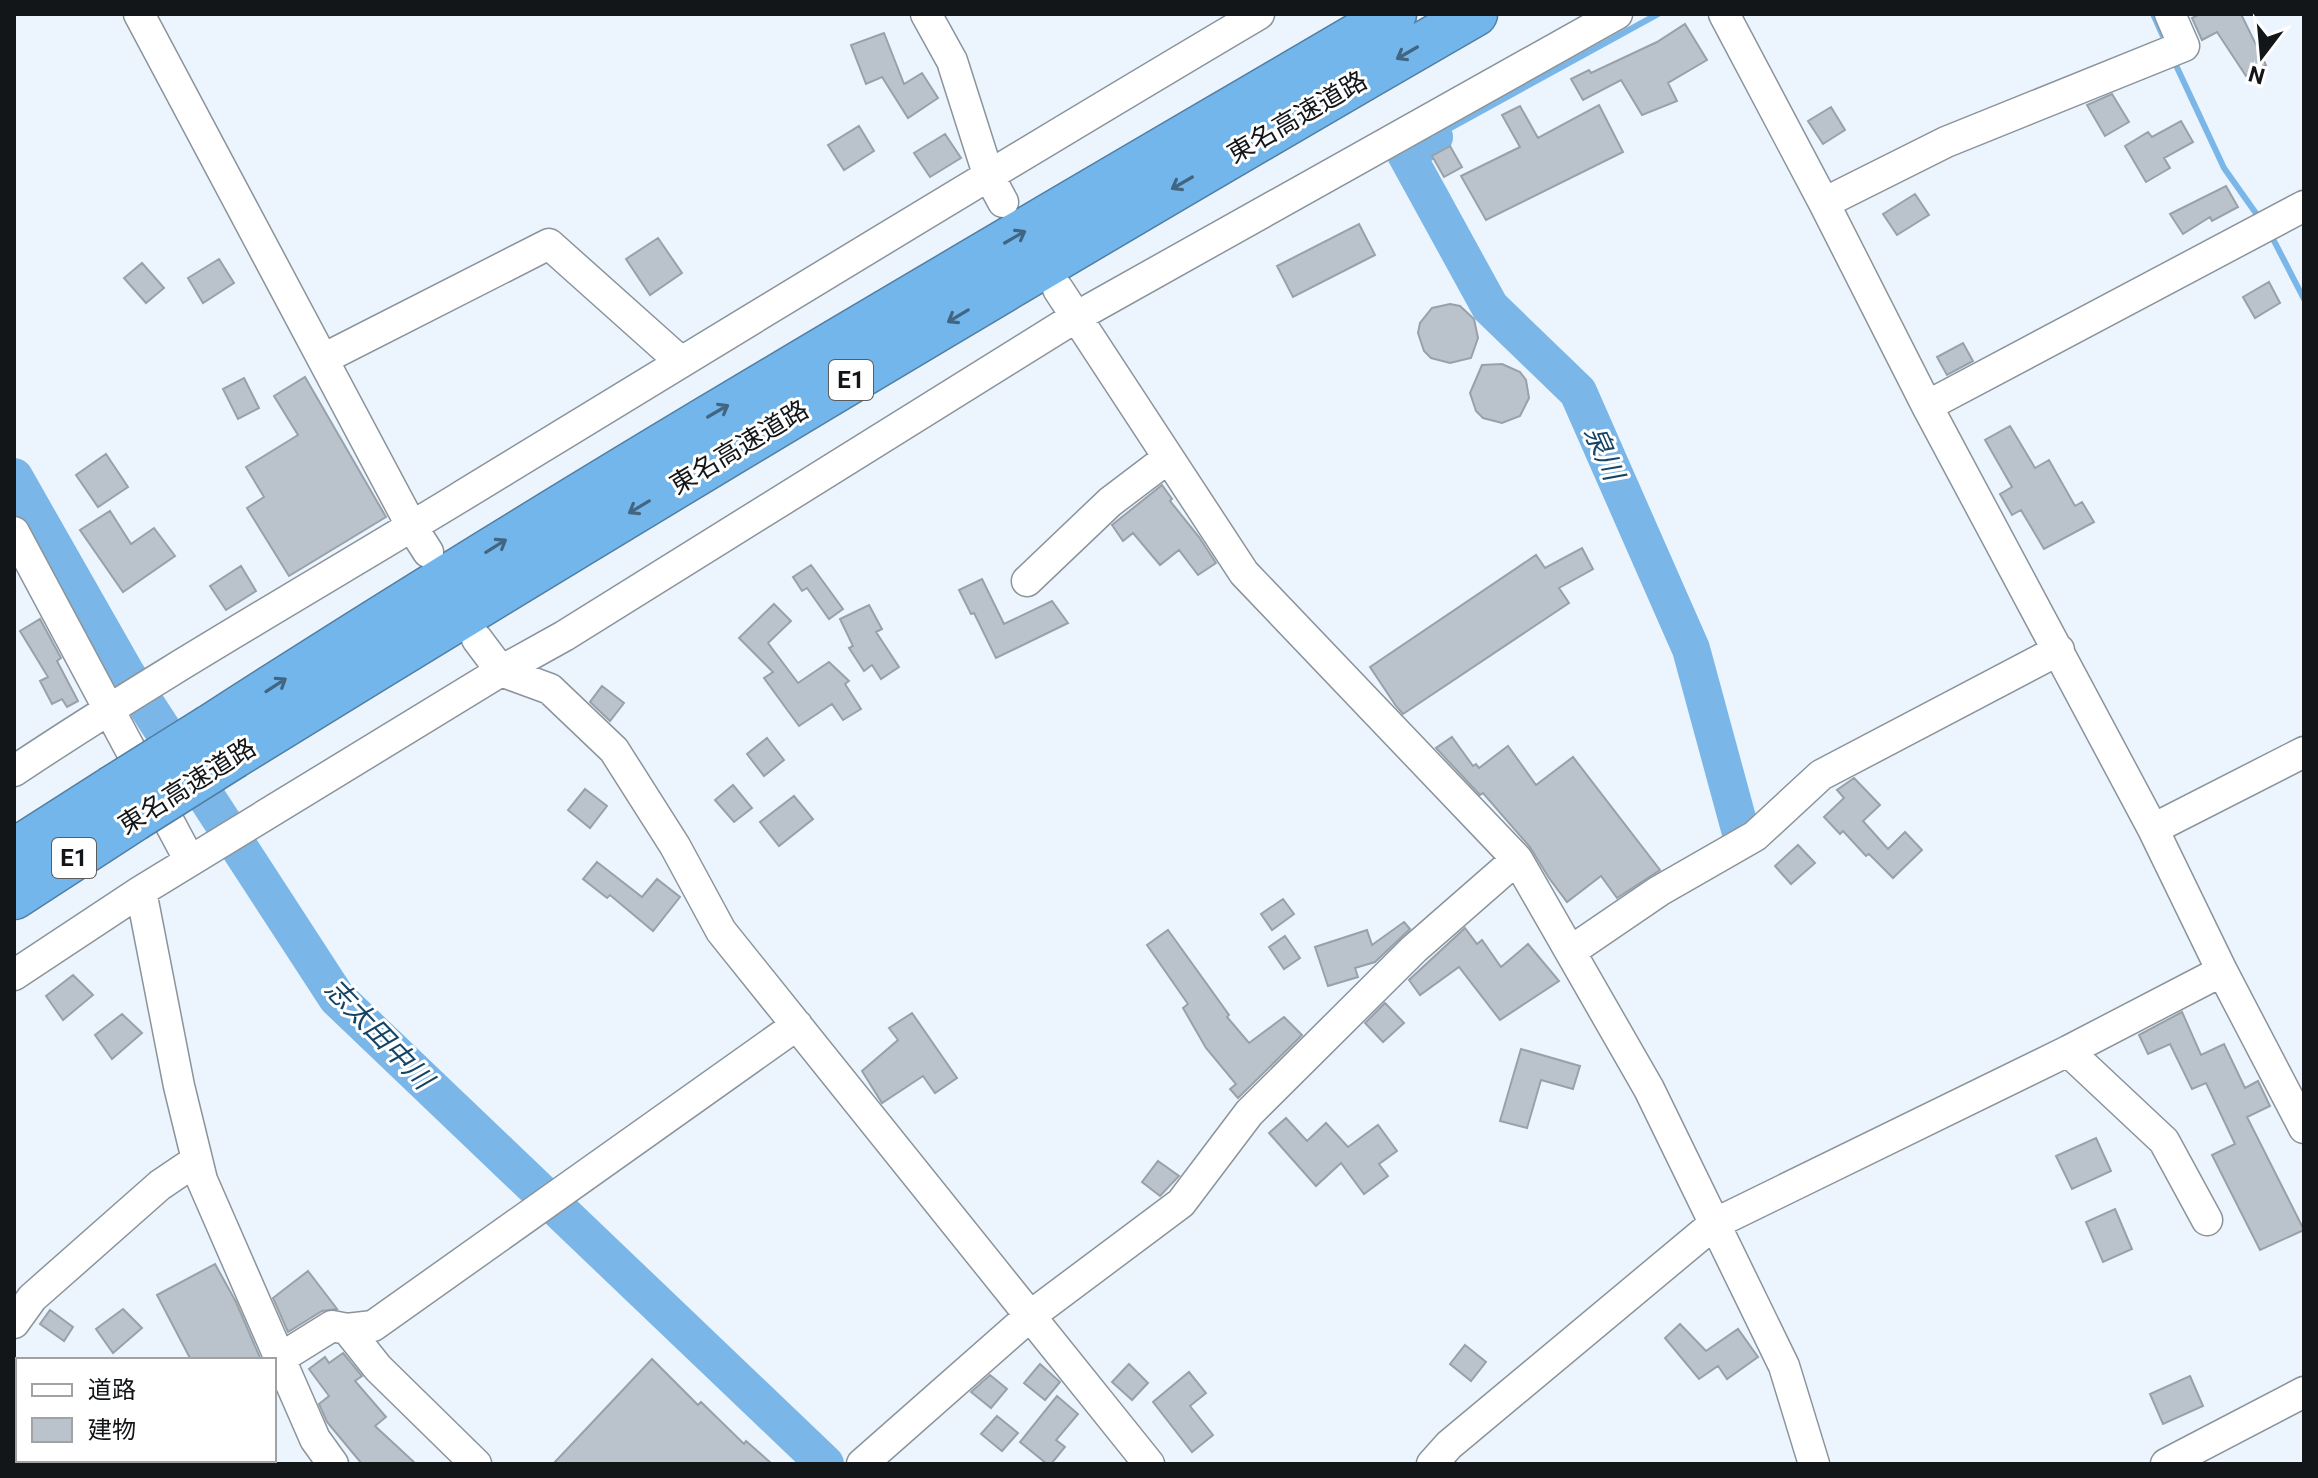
<svg xmlns="http://www.w3.org/2000/svg" width="2318" height="1478" font-family="Roboto,'Noto Sans JP',sans-serif">
<style>
.lines{fill:none;stroke-linecap:round;stroke-linejoin:round}
.stream{stroke:#7ab7e8;stroke-width:6}
.river{stroke:#7ab7e8;stroke-width:38}
.building{fill:#bac3cb;stroke:#98a1a9;stroke-width:2}
.minor-casing{stroke:#8b949b;stroke-width:33}
.highway-casing{stroke:#517ea2;stroke-width:47}
.minor{stroke:#fff;stroke-width:30}
.highway{stroke:#72b6ec;stroke-width:44}
.highway-bridge-casing{stroke:#517ea2;stroke-width:47;stroke-linecap:butt}
.highway-bridge{stroke:#72b6ec;stroke-width:44}
.oneway{stroke:#426682}
.labels{text-anchor:middle;dominant-baseline:central;stroke-width:6;stroke-linejoin:round;paint-order:stroke}
.shield{fill:#fff;stroke:#5a5c5e;stroke-width:2}
.shield-label{font-size:24px;font-weight:bold;fill:#131619}
.street-label{font-size:26px;fill:#131619;stroke:#fff}
.water-label{font-size:28px;font-style:italic;fill:#164465;stroke:#fff}
</style>
<rect width="100%" height="100%" fill="#ecf5fe"/>
<g class="lines">
<path class="stream" d="M 2153,14 L 2166,43
M 2174,61 L 2224,168 L 2260,219
M 1434,137 L 1658,14
M 2271,235 L 2304,299
M 14,1418 L 18,1424
M 45,1460 L 48,1464"/>
<path class="river" d="M 1429,129 L 1434,137 L 1406,154 L 1490,307 L 1578,392 L 1691,649 L 1741,833
M 14,477 L 125,672 L 337,998 L 825,1464"/>
</g>
<path class="building" d="M 2200,14 L 2241,14 L 2266,65 L 2246,76 L 2217,32 L 2202,40 L 2192,18 Z
M 1685,24 L 1707,60 L 1668,83 L 1677,101 L 1642,115 L 1621,80 L 1583,100 L 1571,79 L 1589,70 L 1591,73 L 1657,42 Z
M 884,33 L 904,84 L 922,73 L 938,98 L 908,118 L 882,77 L 866,84 L 851,45 Z
M 2112,94 L 2129,122 L 2105,136 L 2087,105 Z
M 1599,105 L 1623,152 L 1486,220 L 1461,176 L 1520,147 L 1502,115 L 1520,106 L 1538,138 Z
M 1831,107 L 1845,130 L 1823,144 L 1808,121 Z
M 2181,121 L 2193,142 L 2164,158 L 2170,168 L 2146,182 L 2125,146 L 2148,132 L 2152,137 Z
M 859,126 L 874,151 L 844,170 L 828,145 Z
M 945,134 L 961,158 L 930,177 L 914,153 Z
M 1450,146 L 1462,167 L 1444,177 L 1432,156 Z
M 2226,186 L 2238,207 L 2212,221 L 2210,217 L 2183,234 L 2170,214 Z
M 1915,194 L 1929,215 L 1897,235 L 1883,214 Z
M 1359,224 L 1375,255 L 1293,297 L 1277,266 Z
M 658,238 L 682,273 L 650,295 L 626,259 Z
M 219,259 L 234,283 L 203,303 L 188,278 Z
M 142,263 L 164,288 L 146,303 L 124,278 Z
M 2269,282 L 2280,303 L 2255,318 L 2243,297 Z
M 1450,304 L 1460,306 L 1474,319 L 1478,338 L 1471,358 L 1450,363 L 1431,358 L 1424,351 L 1418,333 L 1420,323 L 1432,308 Z
M 1963,343 L 1973,361 L 1947,375 L 1937,357 Z
M 1502,364 L 1520,372 L 1526,380 L 1529,398 L 1520,416 L 1502,423 L 1483,418 L 1476,411 L 1470,393 L 1482,365 Z
M 305,377 L 386,517 L 289,576 L 247,508 L 264,497 L 246,467 L 298,435 L 274,396 Z
M 244,378 L 259,408 L 238,419 L 223,389 Z
M 2010,426 L 2035,468 L 2049,460 L 2075,506 L 2082,502 L 2094,522 L 2044,549 L 2021,510 L 2012,515 L 2000,494 L 2012,487 L 1985,440 Z
M 106,454 L 128,487 L 98,507 L 76,475 Z
M 1162,485 L 1172,499 L 1170,501 L 1199,537 L 1216,563 L 1198,575 L 1179,550 L 1160,565 L 1133,533 L 1123,541 L 1112,525 Z
M 110,511 L 131,544 L 154,528 L 175,556 L 123,592 L 80,530 Z
M 1582,548 L 1593,569 L 1559,588 L 1569,603 L 1403,714 L 1396,706 L 1370,667 L 1536,555 L 1545,568 Z
M 811,565 L 843,609 L 829,619 L 807,588 L 802,591 L 793,577 Z
M 241,566 L 256,591 L 226,610 L 210,586 Z
M 982,579 L 1004,624 L 1052,601 L 1068,623 L 996,658 L 974,613 L 971,614 L 959,590 Z
M 774,604 L 791,621 L 768,643 L 798,683 L 829,662 L 849,681 L 845,684 L 861,709 L 843,720 L 832,704 L 799,726 L 764,678 L 773,672 L 739,638 Z
M 869,605 L 882,629 L 876,632 L 899,667 L 881,679 L 872,665 L 864,671 L 849,648 L 853,646 L 840,619 Z
M 40,619 L 61,658 L 57,661 L 78,701 L 67,707 L 62,699 L 52,704 L 40,681 L 48,677 L 20,631 Z
M 602,686 L 624,703 L 610,721 L 590,702 Z
M 1452,737 L 1473,766 L 1476,764 L 1479,768 L 1508,746 L 1536,785 L 1573,757 L 1660,870 L 1617,898 L 1601,876 L 1567,902 L 1549,878 L 1530,847 L 1483,793 L 1480,795 L 1436,748 Z
M 767,738 L 784,760 L 764,776 L 747,754 Z
M 1854,778 L 1880,805 L 1863,821 L 1888,849 L 1905,832 L 1922,850 L 1893,878 L 1869,854 L 1866,856 L 1843,831 L 1840,834 L 1824,817 L 1844,798 L 1837,790 Z
M 733,785 L 752,808 L 734,822 L 715,800 Z
M 585,789 L 607,806 L 590,828 L 568,810 Z
M 794,796 L 813,819 L 779,846 L 760,822 Z
M 1798,845 L 1815,863 L 1791,884 L 1775,866 Z
M 597,862 L 642,897 L 657,879 L 680,897 L 653,931 L 610,895 L 607,898 L 583,879 Z
M 1283,899 L 1294,914 L 1272,930 L 1261,914 Z
M 1404,922 L 1410,929 L 1375,962 L 1355,968 L 1358,977 L 1328,986 L 1315,947 L 1367,930 L 1372,945 Z
M 1465,928 L 1477,944 L 1482,940 L 1501,967 L 1528,944 L 1559,981 L 1500,1020 L 1459,967 L 1420,995 L 1409,980 Z
M 1168,930 L 1229,1015 L 1227,1017 L 1249,1043 L 1284,1017 L 1302,1035 L 1238,1098 L 1230,1089 L 1236,1084 L 1206,1048 L 1183,1008 L 1188,1004 L 1147,945 Z
M 1285,936 L 1300,958 L 1284,969 L 1269,947 Z
M 73,975 L 93,995 L 63,1020 L 46,996 Z
M 1385,1003 L 1404,1023 L 1383,1042 L 1365,1023 Z
M 2182,1012 L 2201,1055 L 2224,1044 L 2245,1088 L 2258,1081 L 2270,1106 L 2247,1117 L 2304,1230 L 2260,1250 L 2212,1155 L 2235,1144 L 2206,1083 L 2192,1089 L 2170,1044 L 2148,1054 L 2139,1035 Z
M 912,1013 L 957,1078 L 935,1093 L 923,1076 L 882,1103 L 862,1071 L 898,1040 L 889,1028 Z
M 122,1014 L 142,1033 L 112,1059 L 95,1035 Z
M 1521,1049 L 1580,1066 L 1573,1089 L 1541,1080 L 1527,1128 L 1500,1121 Z
M 1286,1118 L 1307,1141 L 1326,1123 L 1348,1147 L 1378,1125 L 1397,1151 L 1379,1164 L 1388,1176 L 1364,1194 L 1341,1163 L 1316,1186 L 1269,1133 Z
M 2096,1138 L 2111,1171 L 2072,1189 L 2056,1156 Z
M 1158,1161 L 1179,1176 L 1160,1196 L 1142,1182 Z
M 2115,1209 L 2132,1249 L 2103,1262 L 2086,1222 Z
M 215,1264 L 236,1302 L 261,1360 L 191,1360 L 157,1295 Z
M 308,1271 L 337,1309 L 322,1311 L 288,1332 L 273,1298 Z
M 123,1309 L 142,1328 L 113,1353 L 96,1329 Z
M 50,1310 L 73,1327 L 64,1341 L 40,1324 Z
M 1680,1324 L 1706,1351 L 1738,1329 L 1758,1357 L 1727,1379 L 1718,1366 L 1699,1379 L 1665,1338 Z
M 1465,1345 L 1486,1362 L 1471,1381 L 1450,1364 Z
M 343,1353 L 362,1376 L 355,1381 L 386,1417 L 375,1426 L 416,1464 L 362,1464 L 327,1422 L 319,1404 L 329,1396 L 309,1369 L 325,1357 L 329,1363 Z
M 652,1359 L 698,1405 L 701,1402 L 744,1444 L 746,1441 L 772,1464 L 553,1464 Z
M 1040,1364 L 1060,1382 L 1045,1400 L 1024,1383 Z
M 1129,1364 L 1148,1383 L 1132,1400 L 1112,1382 Z
M 1189,1372 L 1206,1393 L 1190,1406 L 1213,1435 L 1192,1452 L 1153,1402 Z
M 990,1375 L 1007,1389 L 991,1408 L 971,1392 Z
M 2190,1376 L 2203,1406 L 2163,1424 L 2150,1394 Z
M 1057,1396 L 1078,1414 L 1056,1440 L 1065,1447 L 1051,1464 L 1047,1464 L 1020,1442 Z
M 997,1416 L 1018,1433 L 1002,1451 L 981,1434 Z"/>
<g class="lines">
<g class="minor-casing">
<path id="minor" d="M 139,14 L 412,527 L 428,552
M 926,14 L 952,61 L 988,174 L 1003,202
M 1724,14 L 1824,203 L 1927,406 L 2153,829 L 2222,971 L 2304,1128
M 1824,203 L 1946,142 L 2184,46 L 2170,14
M 1058,289 L 1244,573 L 1517,859 L 1649,1089 L 1784,1366 L 1814,1464
M 323,359 L 549,244 L 681,362
M 1927,406 L 2304,206
M 14,532 L 190,861
M 1027,581 L 1110,502 L 1168,458
M 477,639 L 501,671 L 550,689 L 614,750 L 675,846 L 721,931 L 1149,1464
M 14,771 C 158,675 309,589 457,499 C 724,336 990,173 1259,14
M 2153,829 L 2304,752
M 141,891 L 179,1086 L 202,1180 L 315,1439 L 333,1464
M 1571,951 L 1659,891 L 1755,836 L 1821,775 L 2059,650
M 14,975 L 141,891 L 501,671 L 564,636 L 1076,317 L 1617,14
M 2068,1051 L 2164,1141 L 2207,1220
M 14,1323 L 32,1298 L 160,1185 L 197,1160
M 347,1329 L 373,1326 L 797,1025
M 279,1359 L 332,1326 L 347,1329 L 378,1368 L 476,1464
M 14,1443 L 18,1449
M 862,1464 L 1030,1316 L 1181,1203 L 1249,1113 L 1414,949 L 1517,859
M 1432,1464 L 1449,1445 L 1714,1224 L 2068,1051 L 2222,971
M 2166,1464 L 2304,1392"/>
</g>
<g class="highway-casing">
<path id="highway" d="M 210,727 C 597,477 997,247 1394,14
M 234,756 C 644,503 1057,255 1475,14
M 14,851 L 111,789
M 14,897 L 134,819"/>
</g>
<use href="#minor" class="minor"/>
<use href="#highway" class="highway"/>
<g class="highway-bridge-casing">
<path id="highway-bridge" d="M 111,789 L 210,727
M 134,819 L 234,756"/>
</g>
<use href="#highway-bridge" class="highway-bridge"/>
</g>
<defs><path id="oneway-shaft" d="M-6 0H5M1.5-3L5.5 0L1.5 3" fill="none" stroke-width="1.6" stroke-linecap="round" stroke-linejoin="round" transform="scale(2)"/></defs>
<g class="oneway">
<use href="#oneway-shaft" transform="translate(1407 53) rotate(150)"/>
<use href="#oneway-shaft" transform="translate(1182 183) rotate(150)"/>
<use href="#oneway-shaft" transform="translate(1015 237) rotate(-30)"/>
<use href="#oneway-shaft" transform="translate(958 316) rotate(149)"/>
<use href="#oneway-shaft" transform="translate(718 411) rotate(-30)"/>
<use href="#oneway-shaft" transform="translate(639 507) rotate(149)"/>
<use href="#oneway-shaft" transform="translate(496 546) rotate(-32)"/>
<use href="#oneway-shaft" transform="translate(276 685) rotate(-33)"/>
</g>
<g class="labels">
<g class="shield">
<rect x="829" y="360" width="44" height="40" rx="6"/>
<rect x="52" y="838" width="44" height="40" rx="6"/>
</g>
<g class="shield-label">
<text x="851" y="380">E1</text>
<text x="74" y="858">E1</text>
</g>
<g class="street-label">
<text transform="translate(1297 117) rotate(-30)">東名高速道路</text>
<text transform="translate(739 447) rotate(-31)">東名高速道路</text>
<text transform="translate(187 786) rotate(-32)">東名高速道路</text>
</g>
<g class="water-label">
<text transform="translate(1604 453) rotate(66)">泉川</text>
<text transform="translate(379 1034) rotate(46)">志太田中川</text>
</g>
</g>
<rect width="2318" height="1478" fill="none" stroke="#131619" stroke-width="32"/>
<rect x="16" y="1358" width="260" height="104" fill="#ffffff" stroke="#a1a2a3" stroke-width="2"/>
<rect x="32" y="1384" width="40" height="12" fill="#ffffff" stroke="#a1a2a3" stroke-width="2"/>
<text x="88" y="1398" font-size="24" fill="#131619">道路</text>
<rect x="32" y="1418" width="40" height="24" fill="#bac3cb" stroke="#a1a2a3" stroke-width="2"/>
<text x="88" y="1438" font-size="24" fill="#131619">建物</text>
<g transform="translate(2262 56) rotate(196)" stroke="#ffffff" stroke-width="6" paint-order="stroke">
<path d="M0-6L14 30L0 20L-14 30Z" fill="#131619"/>
<text y="-12" font-size="22" font-weight="bold" text-anchor="middle" fill="#131619">N</text>
</g>
</svg>
